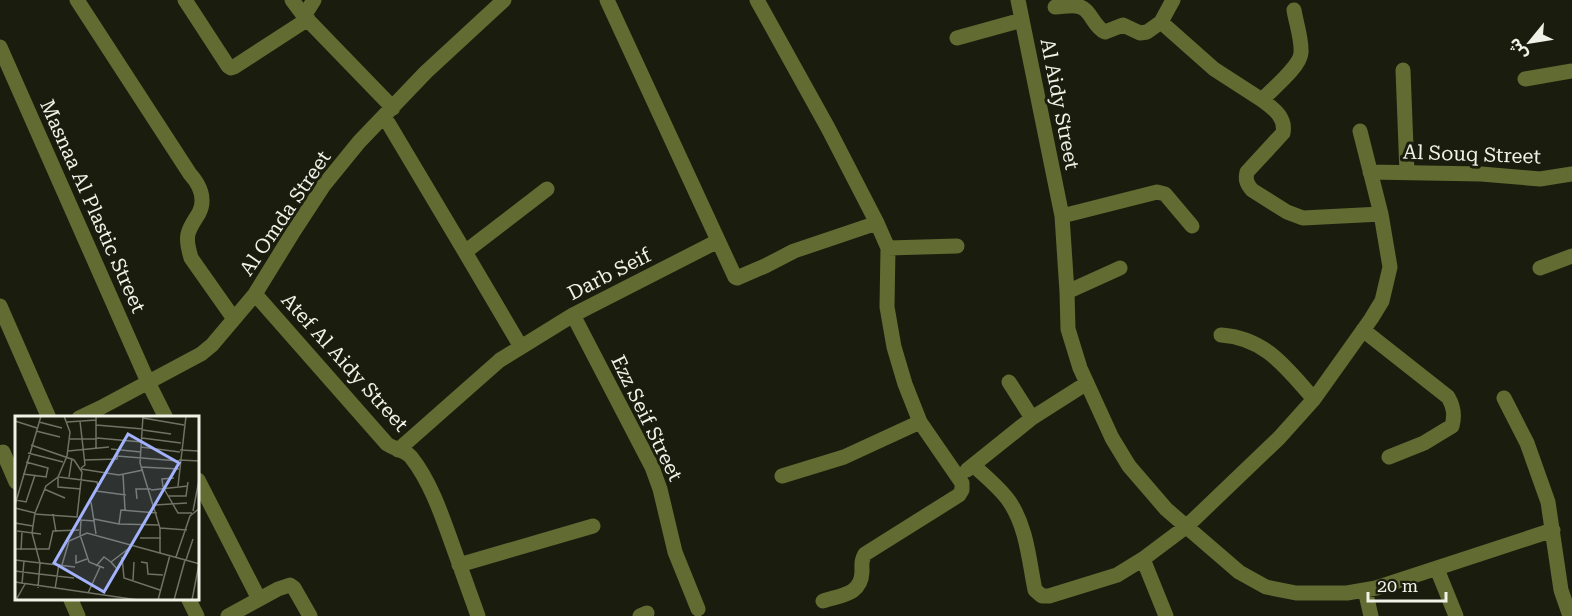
<svg xmlns="http://www.w3.org/2000/svg" width="1572" height="616" font-family="'Roboto Serif','Noto Sans Arabic',serif">
<style>
.lines{fill:none;stroke-linecap:round;stroke-linejoin:round}
.minor{stroke:#626b31;stroke-width:15}
.labels{text-anchor:middle;dominant-baseline:central;stroke-width:6;stroke-linejoin:round;paint-order:stroke}
.street-label{font-size:20px;fill:#f0f2e8;stroke:#1a1d0e}
.inset-road{fill:none;stroke:#707265;stroke-width:1.5}
.view{fill:#a3b2fd;fill-opacity:0.15;stroke:#a3b2fd;stroke-width:3}
.inset-edge{fill:none;stroke:#f0f2e8;stroke-width:3}
</style>
<rect width="100%" height="100%" fill="#1a1d0e"/>
<g class="lines">
<path class="minor" d="M 77,0 L 190,174 C 200,185 206,199 199,213 C 195,220 190,226 188,234 C 186,242 189,250 191,258 L 234,319
M 185,0 L 228,66 L 231,68 L 234,67 L 308,19
M 292,0 L 304,16 L 393,108
M 607,0 L 735,277 L 737,278 L 765,266 L 794,251 L 877,223
M 757,0 L 828,128 L 877,223 L 888,248 L 887,307 L 894,347 L 905,384 L 920,422 L 962,483 L 962,490 L 959,495 L 865,554 C 861,561 862,564 862,572 C 861,595 841,595 823,601
M 1018,0 L 1062,216 L 1067,292 L 1068,329 L 1080,368 L 1112,438 L 1129,466 L 1166,509 L 1239,572 L 1266,587 L 1296,593 L 1347,593 L 1376,588 L 1553,530
M 1055,7 C 1062,7 1069,5 1076,6 C 1091,7 1092,26 1105,32 L 1123,25 L 1140,33 L 1147,32 L 1161,22 L 1173,0
M 304,16 L 314,0
M 1161,22 L 1214,69 L 1262,100 C 1272,89 1300,67 1301,53 C 1302,39 1296,23 1294,10
M 957,38 L 1022,20
M 0,47 L 148,382 L 166,418
M 1403,70 L 1407,173
M 1525,79 L 1572,71
M 1262,100 C 1274,109 1286,117 1283,133 L 1247,172 C 1245,180 1247,184 1252,190 L 1287,212 L 1303,218 L 1381,214
M 384,116 L 465,252 L 547,189
M 1370,172 L 1481,174 L 1540,179 L 1572,174
M 1062,216 L 1157,192 L 1165,194 L 1192,226
M 888,248 L 957,246
M 465,252 L 521,347
M 1540,268 L 1572,256
M 1067,292 L 1120,268
M 255,294 L 387,444 C 394,449 405,450 411,457 C 430,481 441,513 451,541 C 460,566 469,591 478,616
M 0,306 L 49,418
M 573,315 L 652,467 L 660,489 L 675,552 L 698,609
M 1363,330 L 1448,397 C 1454,407 1455,415 1452,426 L 1424,443 L 1389,457
M 1221,335 C 1266,338 1286,368 1314,399
M 1009,382 L 1032,418
M 1504,398 L 1527,443 L 1548,502 L 1561,590 L 1570,616
M 79,418 L 100,408 L 201,354 L 212,345 L 255,294 L 292,234 L 324,185 L 359,142 L 426,72 L 504,0
M 398,450 L 500,360 L 573,315 L 718,241
M 3,452 L 16,482
M 973,465 C 985,476 1000,488 1009,501 C 1027,527 1029,561 1035,590 L 1042,596 L 1049,596 L 1117,575 L 1143,559 L 1187,526 L 1279,438 L 1314,399 L 1371,319 L 1382,301 L 1390,267 L 1381,214 L 1360,131
M 967,470 L 1032,418 L 1087,383
M 782,476 L 844,457 L 920,422
M 198,480 L 259,599
M 1143,559 L 1166,616
M 459,565 L 593,526
M 1437,569 L 1456,616
M 1365,590 L 1371,616
M 71,600 L 78,616
M 189,600 L 197,616
M 228,616 L 278,589 L 290,585 L 294,588 L 310,616
M 640,616 L 647,613"/>
</g>
<g class="labels">
<g class="street-label">
<text transform="translate(1060 104) rotate(79)">Al Aidy Street</text>
<text transform="translate(1472 154) rotate(2)">Al Souq Street</text>
<text transform="translate(93 206) rotate(66)">Masnaa Al Plastic Street</text>
<text transform="translate(285 213) rotate(-56)">Al Omda Street</text>
<text transform="translate(609 274) rotate(-27)">Darb Seif</text>
<text transform="translate(345 362) rotate(48)">Atef Al Aidy Street</text>
<text transform="translate(647 418) rotate(64)">Ezz Seif Street</text>
</g>
</g>
<g transform="translate(15 416)">
<rect width="184" height="184" fill="#1a1d0e"/>
<path class="inset-road" d="M 81,0 L 81,32M 128,0 L 125,47 L 145,112 L 145,137M 128,2 L 169,9M 0,5 L 22,12M 65,5 L 70,49 L 66,52M 24,6 L 47,12M 52,6 L 81,4M 81,9 L 128,13M 128,14 L 156,18M 21,15 L 45,21M 82,22 L 127,26M 127,22 L 166,27M 55,23 L 82,23M 16,29 L 59,44 L 67,56 L 62,101 L 19,98M 126,31 L 165,36M 96,33 L 126,36M 165,34 L 183,35M 53,35 L 94,31M 13,37 L 48,46M 102,40 L 164,45M 69,44 L 102,43 L 103,34M 164,44 L 185,45M 11,46 L 33,52 L 31,61M 126,51 L 164,53M 66,53 L 104,59 L 128,54M 8,58 L 32,61M 108,58 L 110,94M 43,61 L 43,71 L 66,73M 44,61 L 82,66 L 83,71M 54,61 L 57,42M 163,70 L 171,0M 148,71 L 163,97 L 177,97M 148,71 L 147,63 L 159,62M 29,73 L 50,82M 136,74 L 173,70M 81,75 L 111,79M 153,80 L 171,80 L 173,66M 122,83 L 121,73 L 136,73M 1,84 L 11,86 L 20,59M 76,86 L 81,118M 0,89 L 26,0M 140,89 L 172,87M 0,92 L 20,97M 178,95 L 185,59M 38,98 L 41,116M 79,103 L 104,108 L 144,109M 80,105 L 66,104 L 65,119 L 74,146 L 89,152M 0,107 L 18,110M 104,108 L 106,94 L 142,97M 145,112 L 172,114M 2,115 L 26,118M 125,122 L 146,122M 0,133 L 34,133 L 38,115 L 64,114M 6,134 L 7,116M 61,139 L 61,147 L 72,143M 107,141 L 109,162 L 145,174M 161,141 L 175,100 L 185,92M 0,144 L 60,151M 171,144 L 178,123M 126,146 L 132,147 L 133,158 L 148,159M 47,149 L 54,125 L 72,117 L 185,148M 81,150 L 89,141 L 96,146M 102,153 L 96,146 L 113,133M 0,155 L 24,158M 24,158 L 59,162M 118,164 L 119,146M 0,166 L 123,184M 7,168 L 9,145M 23,172 L 25,147 L 17,117 L 20,97 L 31,70 L 43,61 L 52,40 L 55,16 L 49,0M 40,173 L 44,148M 73,177 L 85,151M 1,184 L 10,168M 143,184 L 155,139M 159,184 L 170,144M 177,184 L 184,148"/>
<path class="view" d="M 113,18 L 164,47 L 89,176 L 39,147 Z"/>
<rect width="184" height="184" class="inset-edge"/>
</g>
<g transform="translate(1530 42) rotate(240)" stroke="#1a1d0e" stroke-width="4.5" paint-order="stroke">
<path d="M0-4.5L10 22L0 15L-10 22Z" fill="#f0f2e8"/>
<text y="-9" font-size="16" font-weight="bold" text-anchor="middle" fill="#f0f2e8">ش</text>
</g>
<path d="M1368 592v9h78v-9" fill="none" stroke="#f0f2e8" stroke-width="3"/>
<text x="1377" y="592" font-size="18" fill="#f0f2e8" stroke="#1a1d0e" stroke-width="4.5" paint-order="stroke">20 m</text>
</svg>
